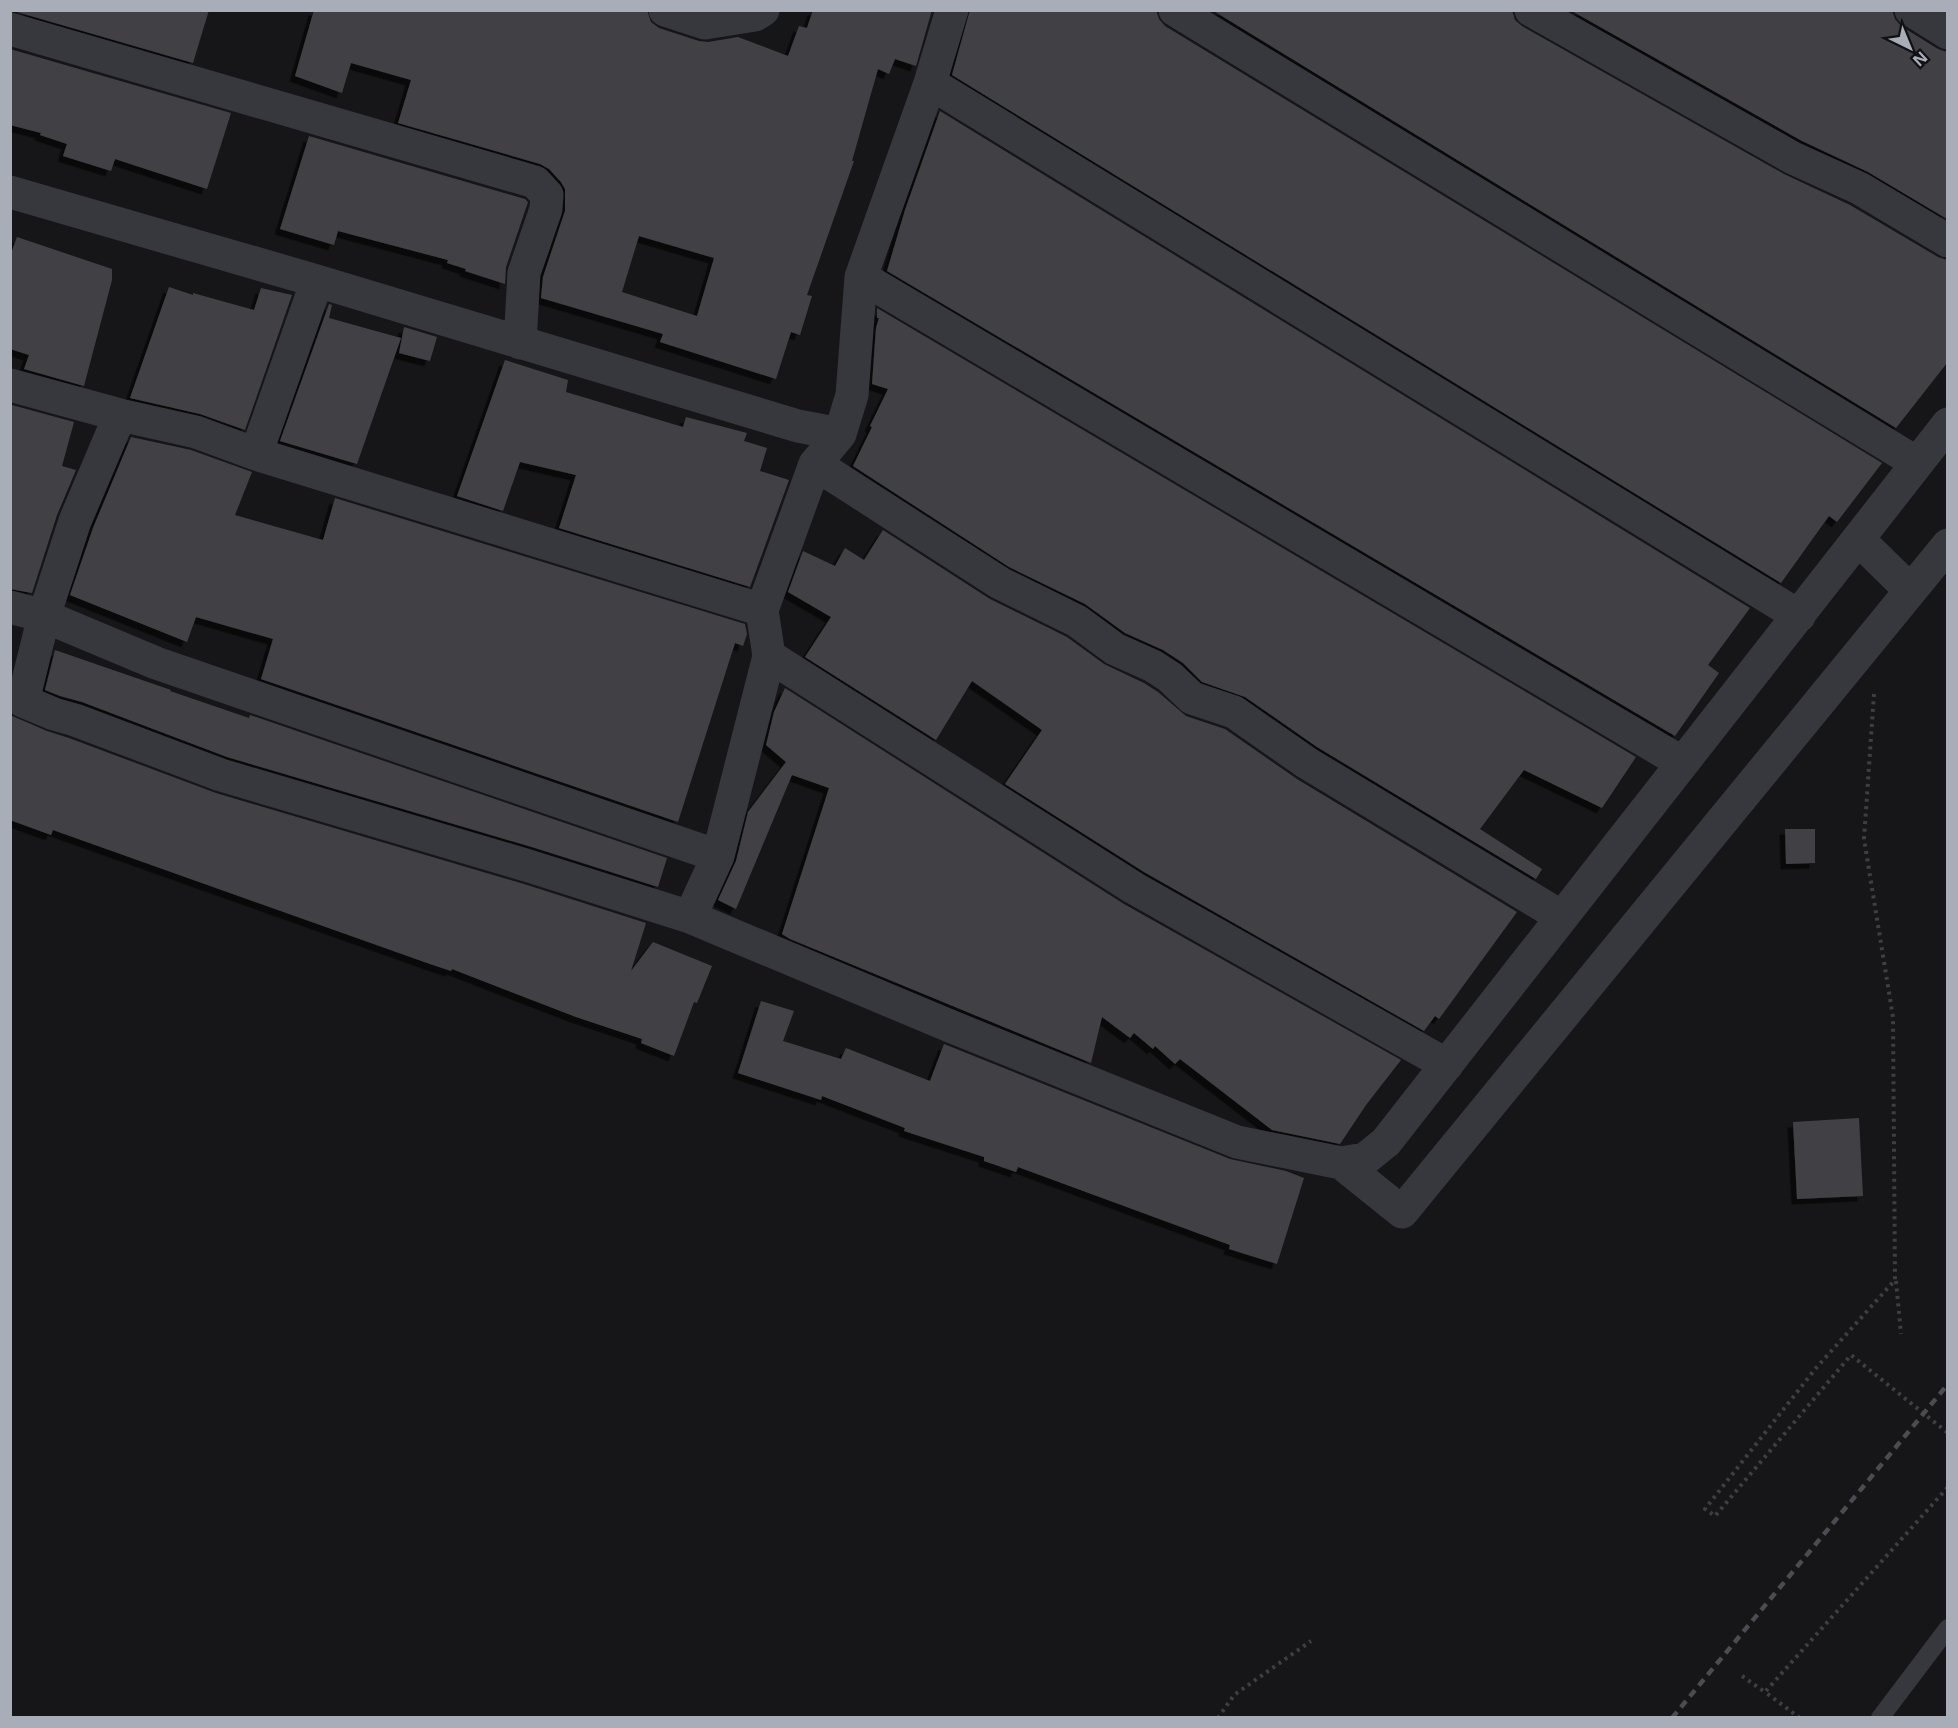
<svg xmlns="http://www.w3.org/2000/svg" width="1958" height="1728" font-family="'Open Sans',sans-serif">
<style>
.building{fill:#404145;fill-rule:evenodd;filter:url(#shadow)}
.lines{fill:none;stroke-linecap:round;stroke-linejoin:round}
.path{stroke:#3d3f44;stroke-width:4;stroke-dasharray:3 4.5;stroke-linecap:butt}
.lane{stroke:#37383d;stroke-width:18}
.street{stroke:#37383d;stroke-width:33}
.rail{stroke:#4a4c52;stroke-width:4.5;stroke-dasharray:8 6;stroke-linecap:butt}
</style>
<defs>
<filter id="shadow"><feDropShadow dx="-5.5" dy="5.5" stdDeviation="0" flood-color="#0009"/></filter>
</defs>
<rect width="100%" height="100%" fill="#161618"/>
<path class="building" d="M 10,10 L 209,10 L 193,63 Z
M 314,10 L 647,10 L 651,22 L 659,28 L 699,41 L 708,42 L 738,37 L 788,56 L 799,26 L 807,28 L 813,10 L 932,10 L 916,66 L 895,59 L 889,74 L 878,69 L 852,161 L 854,161 L 807,295 L 812,296 L 800,335 L 791,332 L 776,379 L 660,342 L 663,334 L 541,298 L 543,277 L 565,211 L 565,189 L 561,182 L 549,169 L 540,164 L 398,123 L 411,80 L 351,63 L 342,93 L 295,76 ZM 639,236 L 714,258 L 697,316 L 622,292 Z
M 970,10 L 1156,10 L 1159,19 L 1165,26 L 1882,463 L 1837,522 L 1829,516 L 1781,583 L 952,75 Z
M 1212,10 L 1512,10 L 1515,20 L 1522,26 L 1784,174 L 1850,205 L 1938,257 L 1947,260 L 1947,363 L 1896,428 Z
M 1570,10 L 1892,10 L 1895,19 L 1901,26 L 1938,49 L 1947,52 L 1947,219 L 1868,172 L 1802,141 Z
M 10,49 L 231,113 L 207,189 L 115,159 L 111,171 L 63,156 L 67,144 L 40,135 L 41,133 L 10,125 Z
M 940,111 L 1750,608 L 1708,665 L 1719,673 L 1675,736 L 887,271 L 905,210 Z
M 309,136 L 525,199 L 528,202 L 527,205 L 506,267 L 505,284 L 465,271 L 466,269 L 447,263 L 448,260 L 338,231 L 334,245 L 280,229 Z
M 17,237 L 112,269 L 112,280 L 84,386 L 24,369 L 29,355 L 10,349 L 10,256 Z
M 169,287 L 193,295 L 193,293 L 254,310 L 261,288 L 292,295 L 245,430 L 200,414 L 130,398 Z
M 329,304 L 332,305 L 329,318 L 401,338 L 357,464 L 280,441 Z
M 877,308 L 1636,757 L 1602,808 L 1524,770 L 1480,829 L 1542,869 L 1536,879 L 1317,747 L 1245,697 L 1202,682 L 1183,663 L 1163,650 L 1125,633 L 1085,604 L 1009,567 L 853,466 L 872,427 L 870,426 L 888,389 L 872,384 L 876,328 L 879,318 L 877,318 Z
M 404,327 L 437,337 L 430,361 L 399,353 Z
M 505,360 L 568,380 L 566,392 L 683,427 L 686,417 L 747,433 L 744,441 L 767,448 L 760,471 L 789,480 L 750,587 L 559,528 L 576,475 L 520,462 L 503,511 L 457,496 Z
M 12,405 L 74,422 L 62,466 L 76,470 L 57,515 L 32,593 L 10,589 Z
M 131,437 L 191,450 L 252,472 L 235,515 L 323,540 L 335,498 L 745,624 L 747,634 L 743,646 L 735,643 L 678,822 L 261,679 L 273,639 L 196,617 L 187,642 L 70,595 L 93,528 Z
M 883,530 L 990,599 L 1067,637 L 1104,664 L 1144,683 L 1158,692 L 1186,716 L 1225,729 L 1297,779 L 1517,912 L 1439,1019 L 1435,1016 L 1424,1031 L 1144,872 L 1005,784 L 1042,730 L 972,681 L 936,740 L 805,657 L 831,617 L 788,592 L 803,551 L 835,566 L 845,548 L 864,560 Z
M 55,650 L 171,690 L 170,691 L 249,718 L 250,715 L 667,858 L 658,887 L 535,848 L 227,757 L 82,702 L 60,696 L 45,690 Z
M 785,688 L 1124,904 L 1401,1060 L 1366,1105 L 1340,1144 L 1272,1130 L 1180,1059 L 1175,1064 L 1155,1046 L 1153,1049 L 1134,1033 L 1130,1038 L 1102,1017 L 1091,1063 L 790,939 L 782,934 L 829,788 L 792,775 L 736,909 L 718,900 L 736,861 L 748,812 L 786,762 L 766,745 L 774,712 Z
M 10,715 L 47,731 L 69,738 L 216,793 L 524,884 L 646,923 L 631,971 L 653,942 L 712,966 L 697,1003 L 694,1002 L 674,1056 L 641,1043 L 642,1039 L 576,1017 L 452,969 L 451,971 L 430,964 L 53,830 L 51,835 L 10,820 Z
M 1785,829 L 1815,829 L 1815,863 L 1786,864 Z
M 761,1001 L 794,1011 L 783,1041 L 841,1059 L 846,1048 L 930,1081 L 944,1044 L 1230,1159 L 1286,1171 L 1304,1178 L 1277,1264 L 1229,1249 L 1230,1245 L 1018,1167 L 1016,1172 L 984,1161 L 984,1157 L 904,1131 L 905,1128 L 822,1096 L 821,1100 L 738,1073 Z
M 1859,1118 L 1863,1196 L 1797,1199 L 1793,1122 Z"/>
<g class="lines">
<path class="path" d="M 1874,694 L 1864,839 L 1893,1017 L 1895,1280 L 1816,1368 L 1705,1509 L 1715,1516 L 1851,1355 L 1948,1433
M 1896,1281 L 1901,1334
M 1742,1676 L 1765,1692
M 1218,1718 L 1234,1695 L 1311,1641
M 1800,1718 L 1765,1692 L 1948,1487"/>
<path class="lane" d="M 1880,1718 L 1948,1628"/>
<path class="street" d="M 665,10 L 705,23 L 755,15 L 763,10
M 1175,10 L 1917,463
M 1531,10 L 1793,158 L 1859,188 L 1948,241
M 1911,10 L 1948,33
M 10,29 L 535,182 L 547,195 L 546,209 L 524,273 L 520,343
M 930,83 L 1799,616
M 10,192 L 317,281 L 798,426 L 840,434
M 861,277 L 1681,762
M 10,385 L 120,415 L 196,432 L 256,454 L 762,610
M 120,415 L 75,521 L 44,616 L 23,701 L 54,714 L 75,720 L 221,775 L 529,866 L 690,917 L 950,1026 L 1237,1142 L 1341,1163 L 1365,1159 L 1386,1142 L 1948,424
M 256,454 L 317,281
M 815,464 L 1000,583 L 1077,621 L 1115,649 L 1153,666 L 1170,677 L 1192,698 L 1234,712 L 1307,763 L 1562,917
M 1858,539 L 1910,590
M 10,607 L 44,616 L 156,663 L 718,856
M 769,656 L 1134,888 L 1447,1065
M 690,917 L 718,856 L 769,656 L 762,610 L 815,464 L 840,434 L 852,395 L 861,277 L 930,83 L 952,10
M 1341,1163 L 1402,1212 L 1948,545"/>
<path class="rail" d="M 1672,1718 L 1948,1384"/>
</g>
<rect width="1958" height="1728" fill="none" stroke="#a8adb8" stroke-width="24"/>
<g transform="translate(1910 48) rotate(137)" stroke="#111113" stroke-width="4.5" paint-order="stroke">
<path d="M0-4.5L10 22L0 15L-10 22Z" fill="#a8adb8"/>
<text y="-9" font-size="16" font-weight="bold" text-anchor="middle" fill="#a8adb8">N</text>
</g>
</svg>
